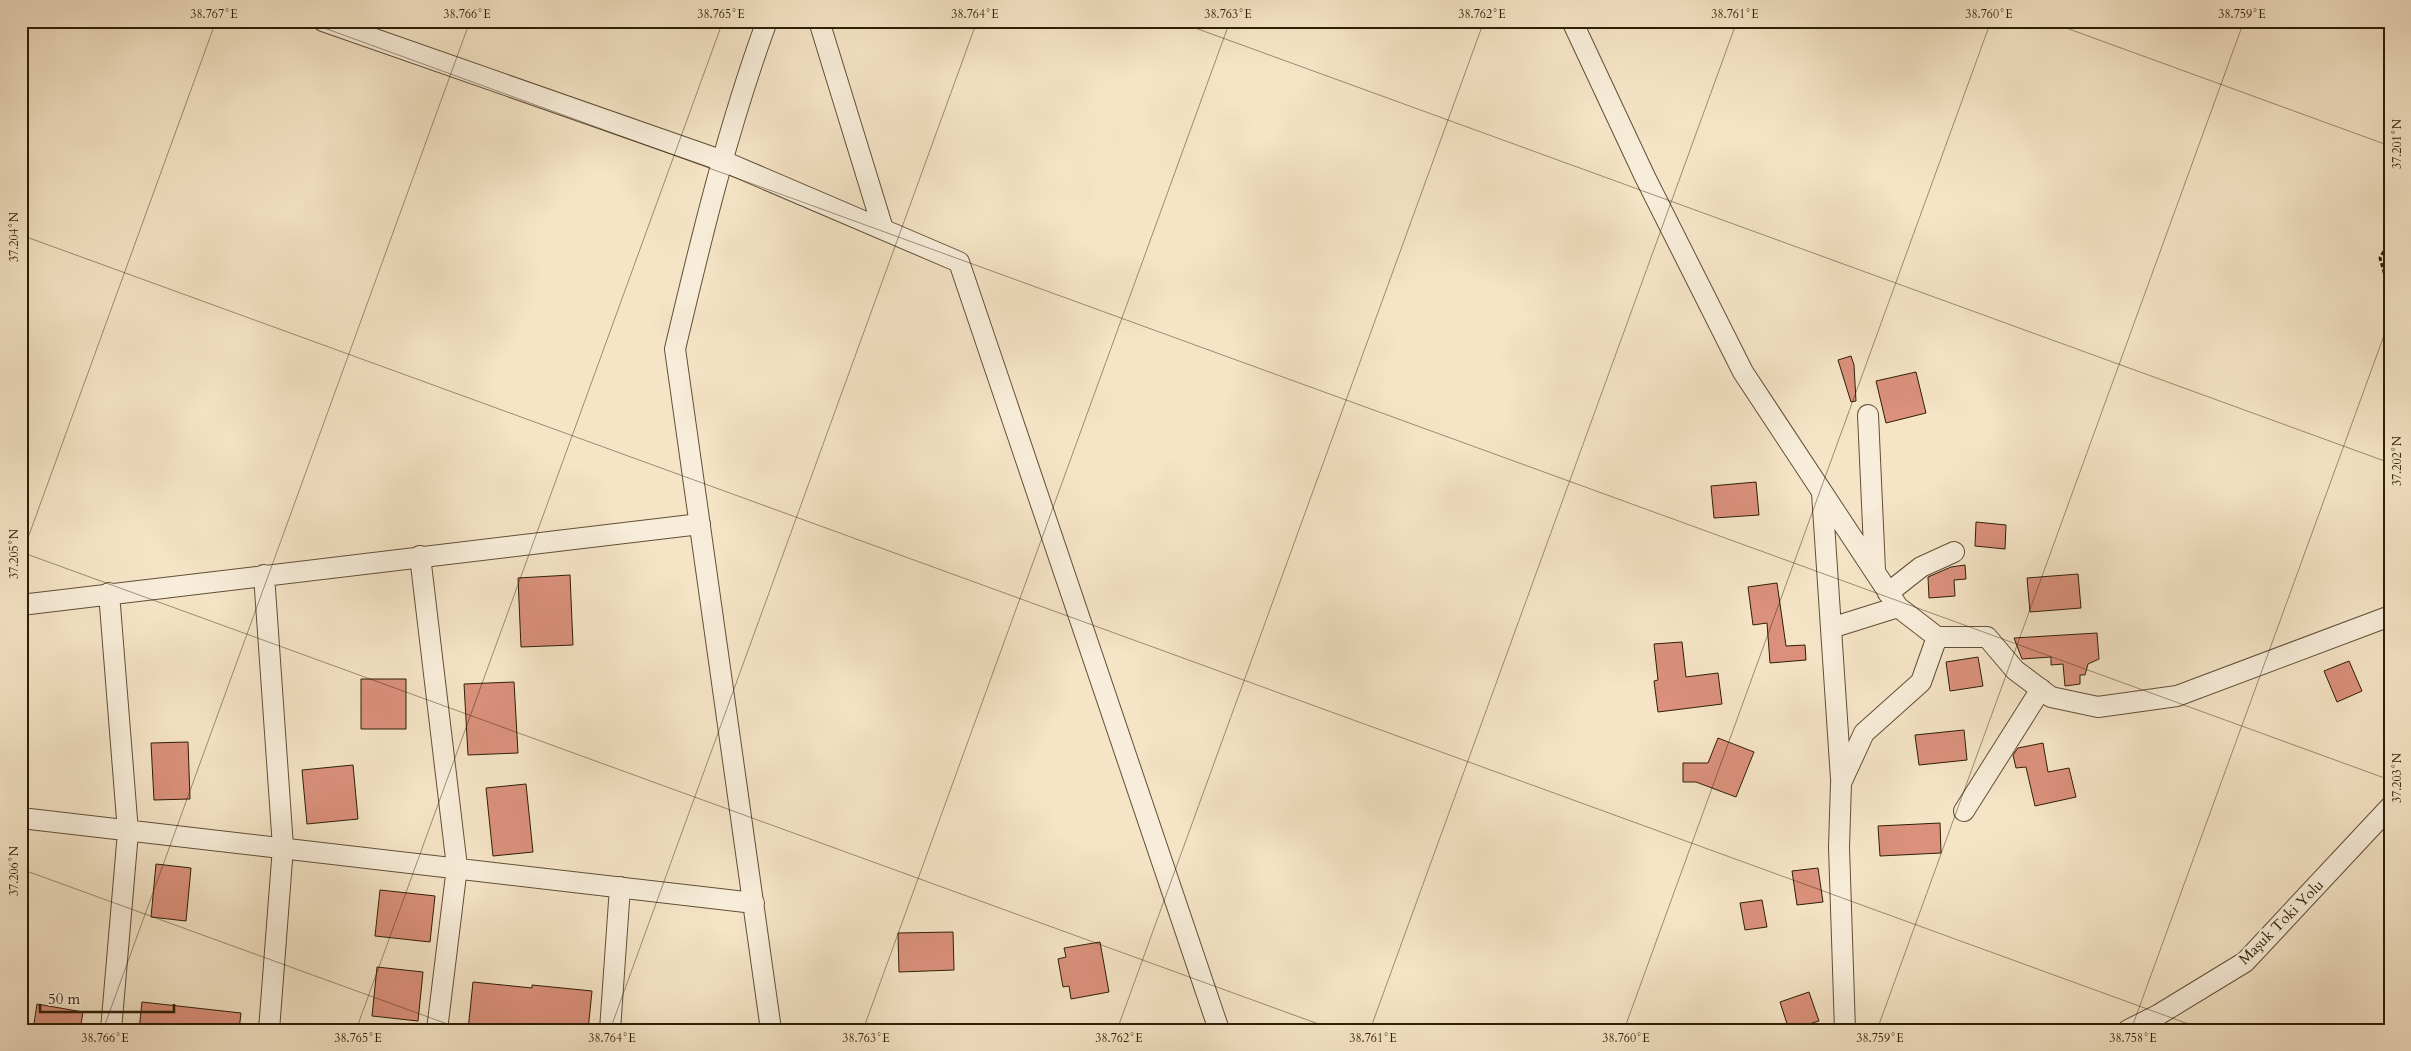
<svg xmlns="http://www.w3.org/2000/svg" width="2411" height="1051" font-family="Cardo,serif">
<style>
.building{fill:#db917c;stroke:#2e1e06}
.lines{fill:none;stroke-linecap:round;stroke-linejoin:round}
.minor-casing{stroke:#605036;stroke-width:22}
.path{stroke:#2e1e06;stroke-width:3;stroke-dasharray:4 2.5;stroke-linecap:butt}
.minor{stroke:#f8edda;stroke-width:20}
.ticks{fill:none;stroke:#2e1e06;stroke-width:1;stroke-opacity:0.45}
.labels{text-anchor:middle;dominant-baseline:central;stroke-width:5;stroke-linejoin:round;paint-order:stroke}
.street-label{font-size:15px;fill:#2e1e06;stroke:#f8edda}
.neatline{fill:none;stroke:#2e1e06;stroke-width:2}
.ticks-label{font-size:12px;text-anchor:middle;fill:#2e1e06}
</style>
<rect width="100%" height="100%" fill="#f5e4c6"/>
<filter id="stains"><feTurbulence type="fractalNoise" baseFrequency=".004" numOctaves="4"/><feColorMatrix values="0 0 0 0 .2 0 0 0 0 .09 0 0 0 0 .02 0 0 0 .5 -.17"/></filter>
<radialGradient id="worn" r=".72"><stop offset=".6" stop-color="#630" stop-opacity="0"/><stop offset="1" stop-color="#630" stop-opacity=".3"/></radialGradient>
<path class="building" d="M 1851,356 L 1854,365 L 1856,401 L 1851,402 L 1838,360 Z
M 1916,372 L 1926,413 L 1886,423 L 1876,381 Z
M 1756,482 L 1759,515 L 1714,518 L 1711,486 Z
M 1976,522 L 2006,525 L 2005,549 L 1975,546 Z
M 1965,565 L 1966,579 L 1954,580 L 1955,596 L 1929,598 L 1928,577 L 1951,567 Z
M 2078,574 L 2081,608 L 2030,612 L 2027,578 Z
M 570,575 L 573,645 L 521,647 L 518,578 Z
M 1777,583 L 1786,646 L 1805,645 L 1806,660 L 1770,663 L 1767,623 L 1753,625 L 1748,587 Z
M 2097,633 L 2099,659 L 2088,664 L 2085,675 L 2080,675 L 2080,684 L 2065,686 L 2063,664 L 2051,665 L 2051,657 L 2022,659 L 2014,638 Z
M 1682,642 L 1686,677 L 1718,673 L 1722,704 L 1658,712 L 1654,681 L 1658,680 L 1654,644 Z
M 1978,657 L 1983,686 L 1950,691 L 1946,662 Z
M 2349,661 L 2362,691 L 2337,702 L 2324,671 Z
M 361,679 L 406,679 L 406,729 L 361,729 Z
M 514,682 L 518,753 L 468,755 L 464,684 Z
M 1964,730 L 1967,760 L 1919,765 L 1915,735 Z
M 1718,738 L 1754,752 L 1736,797 L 1696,782 L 1683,782 L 1683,763 L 1708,763 Z
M 188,742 L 190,799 L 154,800 L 151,743 Z
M 2043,743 L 2048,772 L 2069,768 L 2076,797 L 2035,806 L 2026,767 L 2016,768 L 2013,755 L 2018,748 Z
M 353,765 L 358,819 L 307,824 L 302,770 Z
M 526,784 L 533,852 L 493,856 L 486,788 Z
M 1940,823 L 1941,853 L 1880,856 L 1878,826 Z
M 156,864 L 191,868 L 186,921 L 151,917 Z
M 1818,868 L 1823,902 L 1797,905 L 1792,871 Z
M 380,890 L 435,896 L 430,942 L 375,936 Z
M 1762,900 L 1767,927 L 1745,930 L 1740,903 Z
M 953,932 L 954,970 L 899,972 L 898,933 Z
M 1100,942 L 1109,992 L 1071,999 L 1069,986 L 1063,987 L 1058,959 L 1066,957 L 1064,948 Z
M 377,967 L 423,972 L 418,1021 L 372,1016 Z
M 473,982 L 532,988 L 532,985 L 592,991 L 588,1030 L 468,1030 Z
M 1809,992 L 1819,1021 L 1789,1030 L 1780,1002 Z
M 142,1002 L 241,1013 L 239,1030 L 139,1030 Z
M 37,1004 L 83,1012 L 80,1030 L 33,1030 Z"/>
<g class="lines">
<g class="minor-casing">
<path id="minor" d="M 323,21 L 723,161 L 959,262 L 1219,1030
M 767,21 C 728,127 701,239 675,349 L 771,1030
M 819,21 L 883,229
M 1572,21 L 1645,177 L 1743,372 L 1898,607 L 1937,637 L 1987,637 L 2015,670 L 2051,697 L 2098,707 L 2177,696 L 2390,616
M 1868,415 L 1875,570
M 1822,493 L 1841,779
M 420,556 L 457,867 L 437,1030
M 264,575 L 283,847 L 269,1030
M 109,593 L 128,832 L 111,1030
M 1888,593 L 1921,567 L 1954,552
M 21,605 L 700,524
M 1831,628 L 1898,607
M 1964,811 L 2041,689
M 21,818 L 754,903
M 610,1030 L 620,887
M 1845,1030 L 1839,847 L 1841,783 L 1864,733 L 1921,682 L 1937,637
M 2128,1030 L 2158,1015 L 2245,962 L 2390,807"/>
</g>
<path class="path" d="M 2390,240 L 2380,258 L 2390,293"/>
<use href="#minor" class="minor"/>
</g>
<path class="ticks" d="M 305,21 L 2390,780M 1176,21 L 2390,463M 2047,21 L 2390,146M 21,235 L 2205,1030M 21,552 L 1335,1030M 21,557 L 216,21M 21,869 L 464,1030M 103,1030 L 470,21M 356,1030 L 723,21M 610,1030 L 977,21M 863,1030 L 1230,21M 1117,1030 L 1484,21M 1370,1030 L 1737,21M 1624,1030 L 1991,21M 1877,1030 L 2244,21M 2131,1030 L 2390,319M 2385,1030 L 2390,1015"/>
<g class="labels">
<g class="street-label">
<text transform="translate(2281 922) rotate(-45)">Maşuk Toki Yolu</text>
</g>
</g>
<rect width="2411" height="1051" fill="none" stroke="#f5e4c6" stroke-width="55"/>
<path d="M40 1004v8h134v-8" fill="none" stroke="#2e1e06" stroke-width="2.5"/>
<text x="48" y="1004" font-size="15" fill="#2e1e06" stroke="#f8edda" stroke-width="4" paint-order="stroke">50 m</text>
<rect x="28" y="28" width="2356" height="996" class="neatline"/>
<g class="ticks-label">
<text x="214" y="18">38.767°E</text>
<text x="467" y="18">38.766°E</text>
<text x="721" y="18">38.765°E</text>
<text x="975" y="18">38.764°E</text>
<text x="1228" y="18">38.763°E</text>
<text x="1482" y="18">38.762°E</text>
<text x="1735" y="18">38.761°E</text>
<text x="1989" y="18">38.760°E</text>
<text x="2242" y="18">38.759°E</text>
<text transform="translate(2397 144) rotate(-90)" y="4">37.201°N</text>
<text transform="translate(14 237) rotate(-90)" y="4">37.204°N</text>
<text transform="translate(2397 461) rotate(-90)" y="4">37.202°N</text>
<text transform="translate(14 554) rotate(-90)" y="4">37.205°N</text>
<text transform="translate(2397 778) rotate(-90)" y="4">37.203°N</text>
<text transform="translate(14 871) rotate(-90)" y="4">37.206°N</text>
<text x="105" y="1042">38.766°E</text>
<text x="358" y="1042">38.765°E</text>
<text x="612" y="1042">38.764°E</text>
<text x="866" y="1042">38.763°E</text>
<text x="1119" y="1042">38.762°E</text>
<text x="1373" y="1042">38.761°E</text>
<text x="1626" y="1042">38.760°E</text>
<text x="1880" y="1042">38.759°E</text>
<text x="2133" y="1042">38.758°E</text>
</g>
<rect width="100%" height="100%" filter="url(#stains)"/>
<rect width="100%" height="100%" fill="url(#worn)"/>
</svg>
